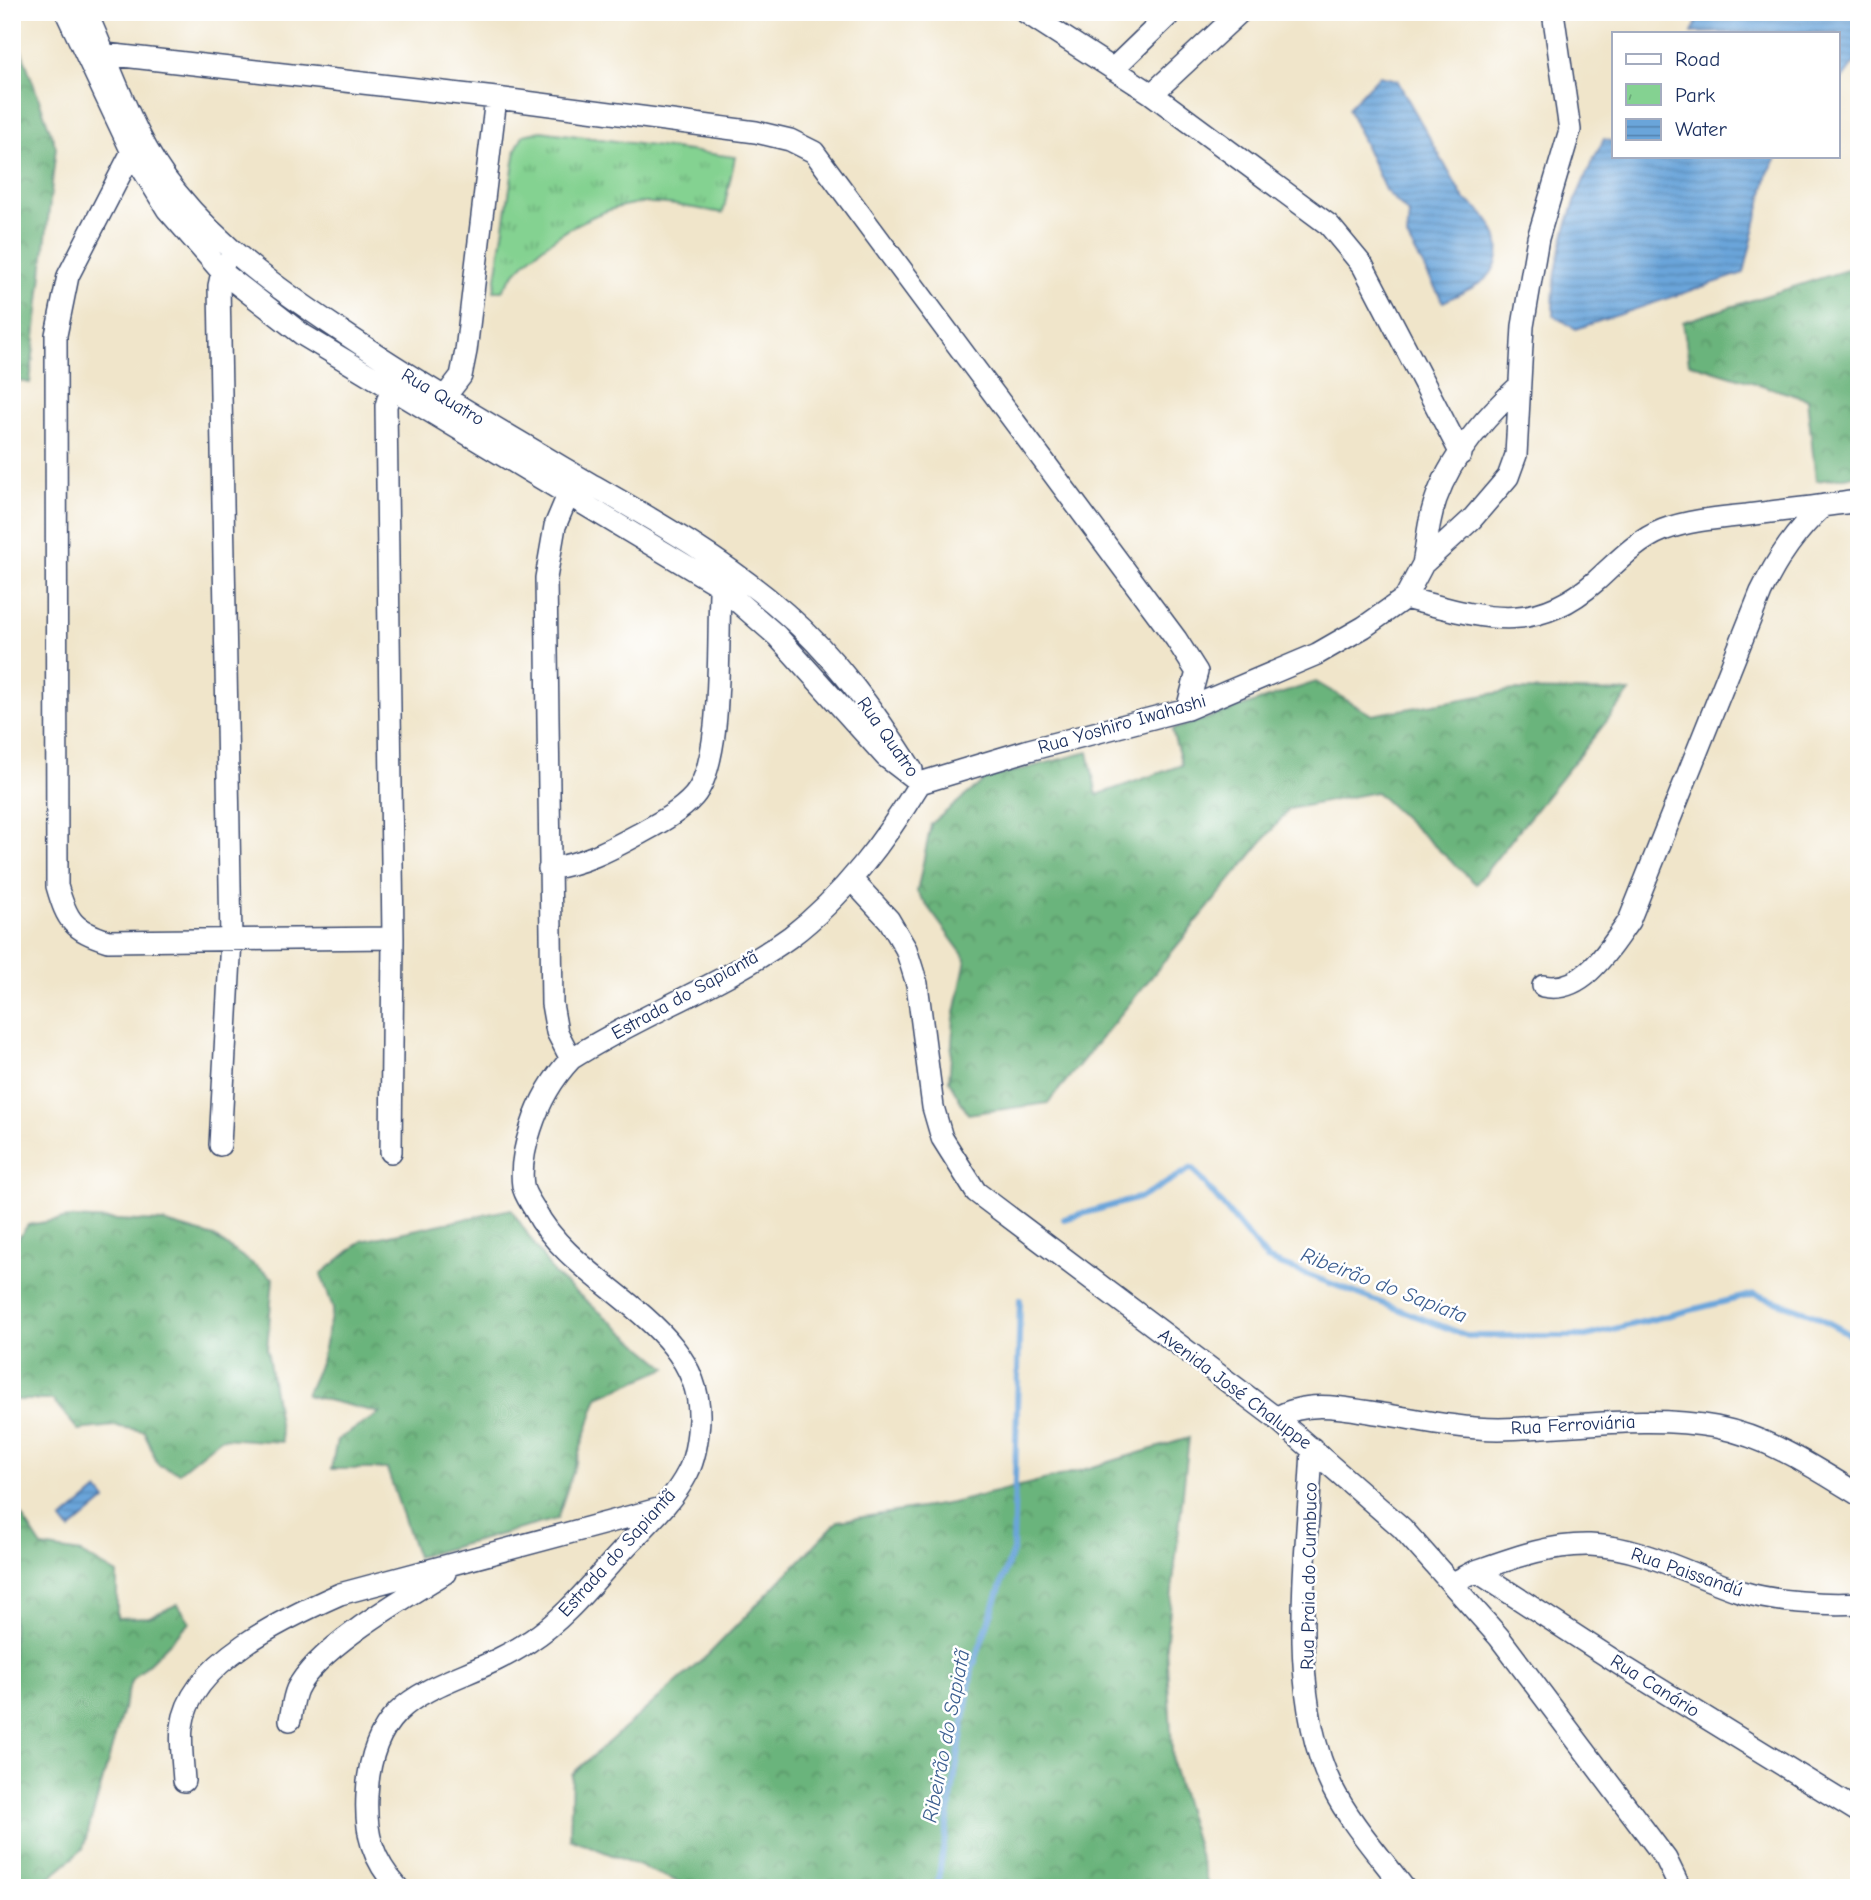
<svg xmlns="http://www.w3.org/2000/svg" width="1871" height="1900" font-family="'Comic Neue',sans-serif">
<style>
.forest{fill:url(#forest-crowns);stroke:#43726c;stroke-width:2}
.park{fill:url(#park-tufts);stroke:#508078;stroke-width:2}
.water{fill:url(#water-rules);stroke:#426a9c;stroke-width:2}
.lines{fill:none;stroke-linecap:round;stroke-linejoin:round}
.stream{stroke:#6aa5da;stroke-width:6}
.minor-casing{stroke:#3b4a6e;stroke-width:24}
.minor{stroke:#fff;stroke-width:21}
.labels{text-anchor:middle;dominant-baseline:central;stroke-width:5;stroke-linejoin:round;paint-order:stroke}
.street-label{font-size:19px;fill:#1b2f5e;stroke:#fff}
.water-label{font-size:21px;font-style:italic;fill:#3b5e90;stroke:#fff}
</style>
<defs>
<pattern id="forest-crowns" width="20" height="18" patternUnits="userSpaceOnUse" patternTransform="scale(1.75)"><rect width="20" height="18" fill="#6bb47b"/><path d="M2 6a3 3 0 1 1 6 0M12 15a3 3 0 1 1 6 0" fill="none" stroke="#579368"/></pattern>
<pattern id="park-tufts" width="24" height="20" patternUnits="userSpaceOnUse" patternTransform="scale(1.75)"><rect width="24" height="20" fill="#84d291"/><path d="M3 7l-1-3M5 7V3M7 7l1-3M15 17l-1-3M17 17v-4M19 17l1-3" fill="none" stroke="#6bab7a"/></pattern>
<pattern id="water-rules" width="6" height="5" patternUnits="userSpaceOnUse" patternTransform="scale(1.75)"><rect width="6" height="5" fill="#6aa5da"/><path d="M0 2.5h6" fill="none" stroke="#5687b4"/></pattern>
</defs>
<rect width="100%" height="100%" fill="#fff"/>
<filter id="ink" filterUnits="userSpaceOnUse"><feTurbulence type="fractalNoise" baseFrequency=".0143" numOctaves="2"/><feDisplacementMap in="SourceGraphic" scale="14" xChannelSelector="R" yChannelSelector="G"/><feConvolveMatrix kernelMatrix="1 2 1 2 8 2 1 2 1" color-interpolation-filters="sRGB"/></filter>
<filter id="wash" filterUnits="userSpaceOnUse"><feTurbulence type="fractalNoise" baseFrequency=".00686" numOctaves="4" result="noise"/><feDisplacementMap in="SourceGraphic" scale="28" xChannelSelector="R" yChannelSelector="G"/><feGaussianBlur stdDeviation="1.57" result="paint"/><feColorMatrix in="noise" values="0 0 0 0 0 0 0 0 0 0 0 0 0 0 0 0 0 1.4 0 .05"/><feComposite in="paint" operator="in"/></filter>
<g filter="url(#wash)">
<rect width="100%" height="100%" fill="#f0e5ca"/>
<path class="forest" d="M 12,24 L 56,147 L 30,383 L 12,380 Z
M 1859,266 L 1859,475 L 1816,481 L 1807,399 L 1689,363 L 1683,322 Z
M 1316,682 L 1372,715 L 1514,690 L 1630,692 L 1476,884 L 1376,792 L 1289,809 L 1048,1103 L 968,1114 L 949,1081 L 954,1018 L 966,959 L 917,892 L 931,824 L 986,779 L 1088,752 L 1097,795 L 1182,765 L 1172,730 Z
M 511,1209 L 554,1274 L 667,1368 L 598,1397 L 557,1519 L 417,1557 L 387,1469 L 331,1469 L 337,1440 L 380,1413 L 306,1395 L 321,1361 L 333,1308 L 321,1274 L 362,1241 Z
M 69,1218 L 163,1222 L 214,1237 L 273,1278 L 267,1349 L 282,1442 L 221,1438 L 179,1472 L 158,1465 L 144,1431 L 114,1426 L 78,1430 L 53,1400 L 12,1400 L 12,1247 L 28,1225 Z
M 1189,1438 L 1166,1646 L 1173,1766 L 1209,1888 L 691,1887 L 570,1838 L 572,1774 L 709,1654 L 838,1521 L 952,1503 L 1079,1471 Z
M 13,1503 L 42,1547 L 81,1553 L 117,1574 L 117,1618 L 149,1617 L 178,1604 L 190,1622 L 131,1681 L 83,1849 L 37,1888 L 12,1888 Z"/>
<path class="park" d="M 541,131 L 735,157 L 723,213 C 695,209 662,200 633,204 C 585,212 527,251 502,291 L 494,291 L 516,149 L 523,135 Z"/>
<path class="water" d="M 1701,12 L 1859,12 L 1859,56 L 1838,85 L 1838,33 L 1692,33 Z
M 1379,76 L 1397,80 L 1464,199 C 1490,214 1510,245 1491,273 C 1483,285 1456,295 1443,302 L 1407,237 L 1409,214 L 1385,190 L 1348,108 Z
M 1604,139 L 1614,142 L 1614,156 L 1778,156 L 1768,173 L 1744,273 L 1576,329 L 1553,315 C 1552,254 1576,191 1604,139 Z
M 98,1490 L 106,1500 L 70,1530 L 62,1520 Z"/>
<g class="lines">
<path class="stream" d="M 1064,1219 L 1142,1197 L 1192,1168 L 1267,1259 L 1468,1336 L 1586,1336 L 1755,1294 L 1812,1314 L 1859,1339
M 937,1888 L 972,1670 L 1013,1550 L 1020,1300"/>
</g>
</g>
<g filter="url(#ink)">
<g class="lines">
<g class="minor-casing">
<path id="minor" d="M 66,12 L 132,152 L 167,209 L 222,272 L 303,335 L 720,586 L 777,636 L 886,757 L 920,783
M 86,12 C 114,73 133,140 176,192 C 221,248 278,289 338,329 C 419,384 504,433 589,483 C 657,522 726,561 785,613 C 835,656 877,715 912,770
M 1025,12 L 1152,94 L 1329,225 L 1363,266 L 1461,454
M 105,54 L 496,98 L 756,132 L 790,140 L 814,152 L 1176,639 L 1197,672 L 1187,709
M 1113,69 L 1172,12
M 1152,94 L 1240,12
M 137,142 L 68,276 L 56,335 L 57,886 C 67,921 73,930 108,941 L 393,938
M 444,398 L 461,376 L 466,351 L 496,98
M 1423,564 C 1426,550 1427,535 1430,521 C 1440,468 1481,421 1519,386
M 1405,598 L 1423,564 L 1472,519 L 1508,477 L 1516,455 L 1523,326 L 1538,238 L 1570,130 L 1553,12
M 920,783 L 1029,750 L 1187,709 L 1317,654 L 1364,627 L 1405,598 C 1478,616 1532,638 1596,581 C 1616,563 1637,540 1663,530 C 1690,520 1719,518 1747,515 C 1784,510 1822,506 1859,501
M 549,869 C 584,863 606,852 637,835 C 657,824 679,813 694,796 C 726,758 716,628 721,576
M 851,879 L 889,920 L 906,949 L 917,984 L 933,1107 L 942,1138 L 976,1192 L 1276,1418 L 1402,1528 L 1499,1637 L 1666,1859 L 1680,1888
M 1543,986 C 1583,995 1610,948 1629,921 L 1761,592 C 1778,557 1796,531 1824,505
M 571,1059 L 557,1032 L 552,1004 L 546,578 L 555,526 L 574,481
M 220,1145 L 231,939 L 219,286 L 224,263
M 391,1152 L 393,938 L 386,406 L 394,378
M 1276,1418 C 1310,1397 1351,1410 1389,1415 C 1425,1421 1462,1429 1499,1429 C 1571,1428 1645,1414 1716,1427 C 1768,1437 1814,1467 1859,1495
M 1312,1448 C 1308,1553 1285,1690 1332,1787 C 1350,1823 1380,1856 1404,1888
M 1476,1571 C 1513,1558 1550,1544 1590,1545 C 1644,1547 1692,1576 1742,1592 C 1774,1602 1826,1605 1859,1603
M 1453,1583 L 1476,1571 L 1627,1669 L 1859,1812
M 290,1720 C 292,1710 293,1698 297,1689 C 317,1648 406,1597 445,1573
M 184,1781 C 183,1764 180,1744 182,1727 C 189,1662 288,1617 340,1594 L 662,1508
M 398,1888 C 372,1859 365,1833 367,1795 C 372,1680 454,1692 530,1641 C 566,1618 593,1582 622,1551 C 644,1527 673,1502 688,1472 C 696,1456 698,1437 699,1420 C 703,1322 574,1287 535,1210 C 531,1203 524,1194 523,1186 C 520,1166 525,1146 531,1128 C 539,1103 553,1078 571,1059 C 641,1014 722,986 790,937 C 844,896 885,840 920,783"/>
</g>
<use href="#minor" class="minor"/>
</g>
</g>
<g class="labels">
<g class="street-label">
<text transform="translate(443 397) rotate(31)">Rua Quatro</text>
<text transform="translate(1122 724) rotate(-16)">Rua Yoshiro Iwahashi</text>
<text transform="translate(888 737) rotate(55)">Rua Quatro</text>
<text transform="translate(685 995) rotate(-29)">Estrada do Sapiantã</text>
<text transform="translate(1235 1389) rotate(37)">Avenida José Chaluppe</text>
<text transform="translate(1573 1425) rotate(-3)">Rua Ferroviária</text>
<text transform="translate(617 1553) rotate(-48)">Estrada do Sapiantã</text>
<text transform="translate(1687 1572) rotate(19)">Rua Paissandú</text>
<text transform="translate(1309 1576) rotate(-89)">Rua Praia do Cumbuco</text>
<text transform="translate(1655 1686) rotate(32)">Rua Canário</text>
</g>
<g class="water-label">
<text transform="translate(1384 1285) rotate(21)">Ribeirão do Sapiata</text>
<text transform="translate(946 1736) rotate(-79)">Ribeirão do Sapiatã</text>
</g>
</g>
<rect width="1871" height="1900" fill="none" stroke="#fff" stroke-width="42"/>
<rect x="1612" y="32" width="228" height="126" fill="#ffffff" stroke="#a4acbf" stroke-width="2"/>
<rect x="1626" y="54" width="35" height="10" fill="#ffffff" stroke="#a4acbf" stroke-width="2"/>
<text x="1675" y="66" font-size="21" fill="#1b2f5e">Road</text>
<rect x="1626" y="84" width="35" height="21" fill="url(#park-tufts)" stroke="#a4acbf" stroke-width="2"/>
<text x="1675" y="102" font-size="21" fill="#1b2f5e">Park</text>
<rect x="1626" y="119" width="35" height="21" fill="url(#water-rules)" stroke="#a4acbf" stroke-width="2"/>
<text x="1675" y="136" font-size="21" fill="#1b2f5e">Water</text>
</svg>
